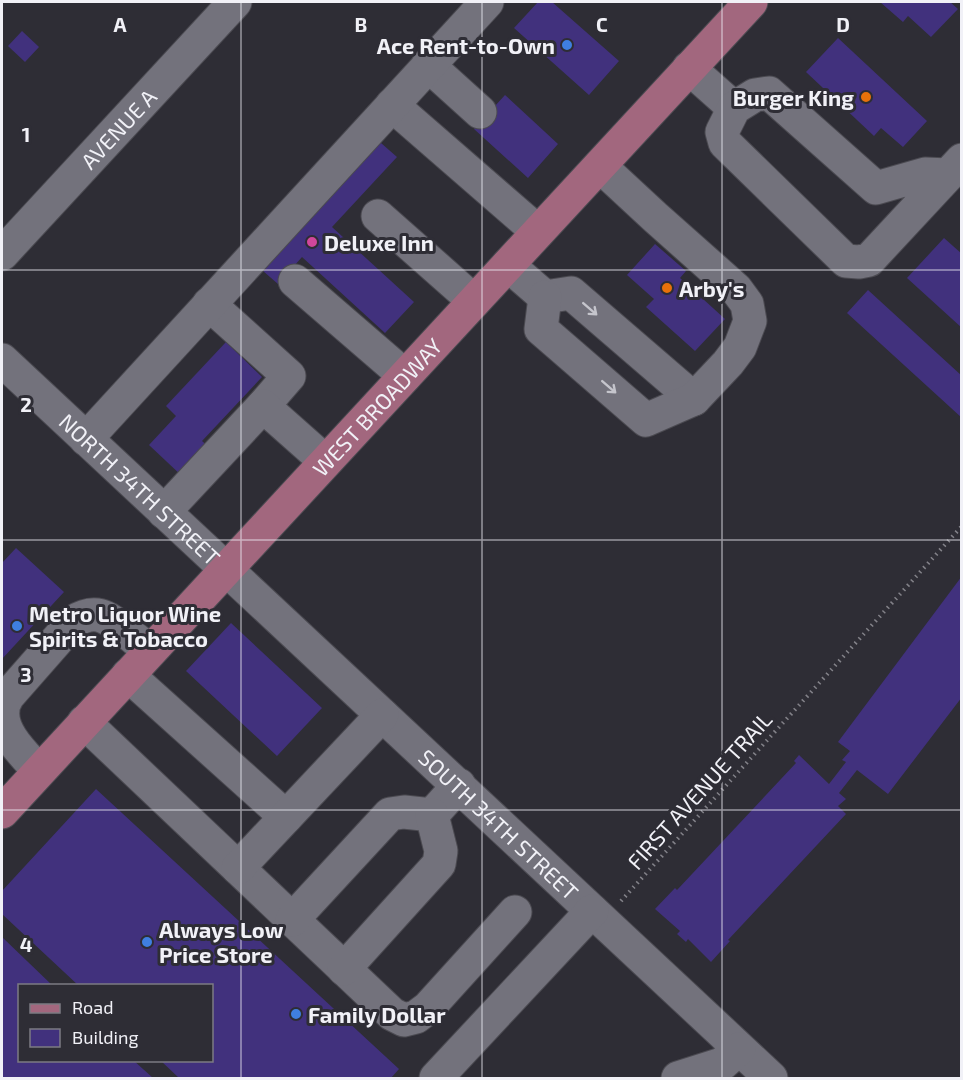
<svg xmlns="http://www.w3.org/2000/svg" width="963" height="1080" font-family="'Exo 2',sans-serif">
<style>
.building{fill:#41317d}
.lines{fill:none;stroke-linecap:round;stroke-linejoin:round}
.minor-casing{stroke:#4b4a51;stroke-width:35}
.major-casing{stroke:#4b4a51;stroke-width:35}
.path{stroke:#838289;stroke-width:4;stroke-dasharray:1.5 4.5;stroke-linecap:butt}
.minor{stroke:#73727c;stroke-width:33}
.major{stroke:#a2677e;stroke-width:33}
.oneway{stroke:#c5c5cc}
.grid{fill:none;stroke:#f1f1f7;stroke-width:1.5;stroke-opacity:0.55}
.shop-dot{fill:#3f7fe0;stroke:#2e2d35;stroke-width:2}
.food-dot{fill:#e8710a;stroke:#2e2d35;stroke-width:2}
.hotel-dot{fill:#d1479c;stroke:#2e2d35;stroke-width:2}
.labels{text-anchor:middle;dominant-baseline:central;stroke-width:6;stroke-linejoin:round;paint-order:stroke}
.poi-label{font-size:22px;font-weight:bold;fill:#f1f1f7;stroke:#2e2d35;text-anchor:start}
.street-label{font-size:22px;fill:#f1f1f7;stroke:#2e2d35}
.grid-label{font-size:20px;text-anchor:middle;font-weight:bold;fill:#f1f1f7;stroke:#2e2d35;stroke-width:6;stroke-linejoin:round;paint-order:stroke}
</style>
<rect width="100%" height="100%" fill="#2e2d35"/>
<path class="building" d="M 538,2 L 552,2 L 619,61 L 589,95 L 514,28 Z
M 880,2 L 950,2 L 958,9 L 931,37 L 908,16 L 903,22 Z
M 22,31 L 39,47 L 25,62 L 8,46 Z
M 838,38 L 927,121 L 903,147 L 881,128 L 874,136 L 806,72 Z
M 505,95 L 558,144 L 528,178 L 474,129 Z
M 373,136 L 397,157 L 332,227 L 414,302 L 385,333 L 302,257 L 278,284 L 255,264 Z
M 944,238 L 962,254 L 962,328 L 907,278 Z
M 655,244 L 686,271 L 680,278 L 725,319 L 695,351 L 646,307 L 654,299 L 627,275 Z
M 868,290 L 962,376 L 962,418 L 847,313 Z
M 226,342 L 262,377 L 202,441 L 210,448 L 183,477 L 149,445 L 176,416 L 166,406 Z
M 16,548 L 64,592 L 2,659 L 2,563 Z
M 962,576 L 962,697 L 888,794 L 857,770 L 839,793 L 846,799 L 838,806 L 846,814 L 728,940 L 730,941 L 711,962 L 688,939 L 686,942 L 677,934 L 680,931 L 655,909 L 675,888 L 677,890 L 796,763 L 794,761 L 799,755 L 829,784 L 846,762 L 842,760 L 850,751 L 838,742 Z
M 231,623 L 322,708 L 277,756 L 186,671 Z
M 96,789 L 399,1069 L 391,1078 L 179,1078 L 160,1060 L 212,1060 L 212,986 L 79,986 L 2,914 L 2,891 Z
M 2,937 L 53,986 L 20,986 L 20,1060 L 133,1060 L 153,1078 L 2,1078 Z"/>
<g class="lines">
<g class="minor-casing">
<g id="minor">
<path d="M 428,65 L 480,112"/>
<path d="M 689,68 L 734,108"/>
<path d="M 392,105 L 537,231"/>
<path d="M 948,175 L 925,174 L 876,188 L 769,93 L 755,95 L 734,108 L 722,132 L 725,143 L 846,261 L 859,262 L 869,260 L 962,160"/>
<path d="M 378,216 L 474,301"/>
<path id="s1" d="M 2,254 L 235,2"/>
<path d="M 508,265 L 545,297 L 571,293 L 694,399"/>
<path d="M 295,281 L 405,376"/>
<path d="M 545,297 L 541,329 L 646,420 L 694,399 L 728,363 L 740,347 L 750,321 L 747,304 L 736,289 L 655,217 L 600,166"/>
<path d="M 209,304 L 289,376 L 263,406"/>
<path id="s2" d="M 2,360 L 771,1078"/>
<path d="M 86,439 L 487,2"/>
<path d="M 164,512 L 263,406 L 325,461"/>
<path d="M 128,675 L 286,817"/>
<path d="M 84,722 L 392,1014 L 404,1020 L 416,1017 L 428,1008 L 515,912"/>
<path d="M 39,771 C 25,755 0,733 3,710 C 3,705 6,700 8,696 L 73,622 C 95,608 106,616 124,630 C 133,637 141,644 150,651"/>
<path d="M 238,868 L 382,715"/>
<path d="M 292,920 L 390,814 L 404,812 L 432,815 L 459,785"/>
<path d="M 344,969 L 439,864 L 441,851 L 432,815"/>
<path d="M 436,1078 L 592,911"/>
<path d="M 678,1078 L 722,1064 L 739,1049"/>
</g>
</g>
<g class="major-casing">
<g id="major">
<path id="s3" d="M 2,812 L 751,2"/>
</g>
</g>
<path class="path" d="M 621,901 L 962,526"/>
<use href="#minor" class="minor"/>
<use href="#major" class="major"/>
</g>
<defs><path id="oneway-shaft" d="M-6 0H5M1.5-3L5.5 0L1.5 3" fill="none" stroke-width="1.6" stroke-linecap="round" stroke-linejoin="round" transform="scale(1.5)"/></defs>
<g class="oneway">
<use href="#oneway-shaft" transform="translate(590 309) rotate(41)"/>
<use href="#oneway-shaft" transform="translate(609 387) rotate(41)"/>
</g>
<path class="grid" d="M 241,2 L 241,1078M 482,2 L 482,1078M 722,2 L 722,1078M 2,270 L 962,270M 2,540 L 962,540M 2,810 L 962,810"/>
<g class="shop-dot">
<circle cx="567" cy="45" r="6"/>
<circle cx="17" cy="626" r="6"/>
<circle cx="147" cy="942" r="6"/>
<circle cx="296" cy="1014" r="6"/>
</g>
<g class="food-dot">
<circle cx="866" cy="97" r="6"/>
<circle cx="667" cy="288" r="6"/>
</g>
<circle class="hotel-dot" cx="312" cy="242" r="6"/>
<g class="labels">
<g class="poi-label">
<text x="555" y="45" text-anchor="end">Ace Rent-to-Own</text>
<text x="854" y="97" text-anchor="end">Burger King</text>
<text x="324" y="242">Deluxe Inn</text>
<text x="679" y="288">Arby's</text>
<text x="29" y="613">Metro Liquor Wine<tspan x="29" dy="25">Spirits &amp; Tobacco</tspan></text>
<text x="159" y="929">Always Low<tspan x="159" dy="25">Price Store</tspan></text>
<text x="308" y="1014">Family Dollar</text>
</g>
<g class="street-label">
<text stroke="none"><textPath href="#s1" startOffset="171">AVENUE A</textPath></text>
<text stroke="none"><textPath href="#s3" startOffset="552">WEST BROADWAY</textPath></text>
<text stroke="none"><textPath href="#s2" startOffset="189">NORTH 34TH STREET</textPath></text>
<text transform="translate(699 790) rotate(-48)">FIRST AVENUE TRAIL</text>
<text stroke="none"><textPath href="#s2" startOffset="680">SOUTH 34TH STREET</textPath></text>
</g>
</g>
<g class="grid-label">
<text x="120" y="32">A</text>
<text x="361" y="32">B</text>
<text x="602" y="32">C</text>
<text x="843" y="32">D</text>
<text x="26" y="142">1</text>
<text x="26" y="412">2</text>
<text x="26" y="682">3</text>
<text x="26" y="952">4</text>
</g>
<rect width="963" height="1080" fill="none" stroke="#f1f1f7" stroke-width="6"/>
<rect x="18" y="984" width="195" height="78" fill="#2e2d35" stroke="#7c7b83" stroke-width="1.5"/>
<rect x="30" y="1004" width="30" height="9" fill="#a2677e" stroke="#7c7b83" stroke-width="1.5"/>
<text x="72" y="1014" font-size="18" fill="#f1f1f7">Road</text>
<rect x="30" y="1029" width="30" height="18" fill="#41317d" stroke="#7c7b83" stroke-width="1.5"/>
<text x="72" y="1044" font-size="18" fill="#f1f1f7">Building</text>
</svg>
